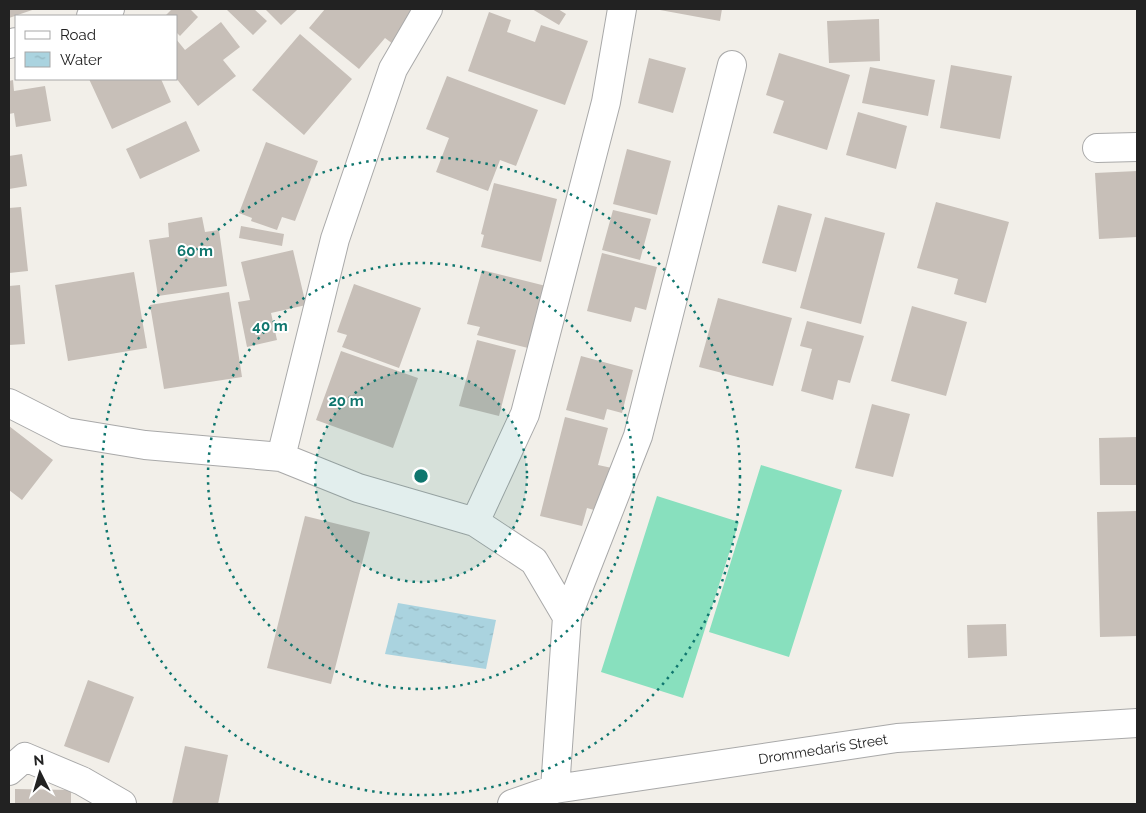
<svg xmlns="http://www.w3.org/2000/svg" width="1146" height="813" font-family="Raleway,sans-serif">
<style>
.pitch{fill:#88e0be}
.water{fill:url(#water-ripples)}
.building{fill:#c7bfb8}
.lines{fill:none;stroke-linecap:round;stroke-linejoin:round}
.street-casing{stroke:#a9a9a9;stroke-width:30}
.street{stroke:#fff;stroke-width:28}
.ring{fill:none;stroke:#0f766e;stroke-width:2.5;stroke-dasharray:2.5 5}
.labels{text-anchor:middle;dominant-baseline:central;stroke-width:4;stroke-linejoin:round;paint-order:stroke}
.street-label{font-size:14px;fill:#222;stroke:#fff}
.centre{fill:#0f766e;stroke:#fff;stroke-width:2.5}
.ring-label{font-size:15px;text-anchor:middle;font-weight:bold;fill:#0f766e;stroke:#fff;stroke-width:4;stroke-linejoin:round;paint-order:stroke}
</style>
<defs>
<pattern id="water-ripples" width="26" height="14" patternUnits="userSpaceOnUse" patternTransform="scale(1.25)"><rect width="26" height="14" fill="#aad3df"/><path d="M2 4q2-2 4 0t4 0M15 11q2-2 4 0t4 0" fill="none" stroke="#92b5bf"/></pattern>
</defs>
<rect width="100%" height="100%" fill="#f2efe9"/>
<path class="pitch" d="M 761,465 L 842,490 L 789,657 L 709,632 Z
M 657,496 L 739,522 L 683,698 L 601,672 Z"/>
<path class="water" d="M 398,603 L 496,620 L 486,669 L 385,654 Z"/>
<path class="building" d="M 9,9 L 35,9 L 9,18 Z
M 172,9 L 190,9 L 198,17 L 180,36 L 176,32 L 176,16 L 165,16 Z
M 226,9 L 254,9 L 267,21 L 253,35 Z
M 265,9 L 295,9 L 297,10 L 281,25 Z
M 325,9 L 412,9 L 418,13 L 393,44 L 385,38 L 359,69 L 309,28 Z
M 532,9 L 558,9 L 566,14 L 559,25 Z
M 660,9 L 722,9 L 720,21 L 660,10 Z
M 489,12 L 511,20 L 507,32 L 535,42 L 541,25 L 588,41 L 565,105 L 468,71 Z
M 879,19 L 880,61 L 829,63 L 827,21 Z
M 221,22 L 240,47 L 223,60 L 236,76 L 198,106 L 176,78 L 176,39 L 185,50 Z
M 300,34 L 352,79 L 304,135 L 252,90 Z
M 779,53 L 850,75 L 827,150 L 773,133 L 784,101 L 766,95 Z
M 649,58 L 686,68 L 673,113 L 638,103 Z
M 951,65 L 1012,76 L 1000,139 L 940,128 Z
M 870,67 L 935,80 L 928,116 L 862,103 Z
M 447,76 L 538,110 L 516,166 L 500,160 L 488,191 L 436,172 L 449,138 L 426,129 Z
M 89,79 L 161,79 L 171,102 L 112,129 Z
M 13,80 L 14,91 L 45,86 L 51,121 L 16,127 L 14,113 L 9,114 L 9,81 Z
M 858,112 L 907,126 L 896,169 L 846,155 Z
M 186,121 L 200,151 L 140,179 L 126,149 Z
M 266,142 L 318,161 L 295,221 L 282,217 L 277,230 L 251,221 L 252,218 L 239,213 Z
M 627,149 L 671,161 L 657,215 L 613,204 Z
M 22,154 L 27,186 L 9,189 L 9,156 Z
M 1137,171 L 1137,237 L 1099,239 L 1095,173 Z
M 494,183 L 557,199 L 541,262 L 481,247 L 484,235 L 481,234 Z
M 936,202 L 1009,222 L 986,303 L 954,294 L 958,279 L 917,268 Z
M 778,205 L 812,214 L 796,272 L 762,263 Z
M 21,207 L 28,271 L 9,273 L 9,208 Z
M 613,210 L 651,219 L 640,260 L 602,250 Z
M 202,217 L 205,232 L 219,230 L 227,286 L 158,296 L 149,240 L 169,237 L 168,223 Z
M 825,217 L 885,233 L 861,324 L 800,308 Z
M 241,226 L 284,234 L 282,246 L 239,238 Z
M 293,250 L 306,305 L 271,313 L 277,340 L 247,347 L 238,302 L 250,300 L 241,262 Z
M 602,253 L 657,267 L 646,310 L 635,307 L 631,322 L 587,311 Z
M 482,270 L 554,288 L 532,349 L 477,335 L 480,327 L 467,324 Z
M 134,272 L 147,348 L 68,361 L 55,285 Z
M 354,284 L 421,308 L 399,368 L 342,347 L 347,335 L 337,332 Z
M 20,285 L 25,344 L 9,345 L 9,286 Z
M 229,292 L 242,377 L 164,389 L 150,305 Z
M 718,298 L 792,318 L 773,386 L 699,367 Z
M 912,306 L 967,322 L 946,396 L 891,381 Z
M 807,321 L 864,336 L 850,383 L 838,380 L 833,400 L 801,391 L 812,349 L 800,346 Z
M 477,340 L 516,350 L 499,416 L 459,406 Z
M 341,351 L 418,378 L 393,448 L 316,420 Z
M 581,356 L 633,370 L 622,413 L 607,409 L 604,420 L 566,410 Z
M 872,404 L 910,414 L 893,477 L 855,468 Z
M 565,417 L 608,428 L 598,465 L 612,468 L 601,512 L 587,508 L 582,526 L 540,516 Z
M 9,426 L 53,460 L 22,500 L 9,490 Z
M 1137,437 L 1137,485 L 1100,485 L 1099,438 Z
M 1137,511 L 1137,636 L 1100,637 L 1097,512 Z
M 305,516 L 370,532 L 331,684 L 267,668 Z
M 1006,624 L 1007,656 L 968,658 L 967,625 Z
M 88,680 L 134,697 L 109,763 L 64,746 Z
M 185,746 L 228,755 L 218,804 L 172,804 Z
M 15,789 L 71,790 L 71,804 L 15,804 Z"/>
<g class="lines">
<g class="street-casing">
<path id="street" d="M 91,16 L 110,9
M 9,44 L 16,42
M 1097,148 L 1137,147
M 9,403 L 66,432 L 145,445 L 281,457 L 358,488 L 475,522 L 534,561 L 567,617
M 281,457 L 335,239 L 393,69 L 428,9
M 475,522 L 525,414 L 606,102 L 622,9
M 9,771 L 25,757 L 82,781 L 122,804
M 555,789 L 567,617 L 638,436 L 732,65
M 512,804 L 555,789 L 897,738 L 1137,723"/>
</g>
<use href="#street" class="street"/>
</g>
<circle cx="421" cy="476" r="106" fill="#0f766e" fill-opacity=".12"/>
<g class="ring">
<circle cx="421" cy="476" r="106"/>
<circle cx="421" cy="476" r="213"/>
<circle cx="421" cy="476" r="319"/>
</g>
<g class="labels">
<g class="street-label">
<text transform="translate(823 749) rotate(-9)">Drommedaris Street</text>
</g>
</g>
<circle cx="421" cy="476" r="8" class="centre"/>
<g class="ring-label">
<text x="195" y="256">60 m</text>
<text x="270" y="331">40 m</text>
<text x="346" y="406">20 m</text>
</g>
<rect width="1146" height="813" fill="none" stroke="#222222" stroke-width="20"/>
<rect x="15" y="15" width="162" height="65" fill="#ffffff" stroke="#a7a7a7"/>
<rect x="25" y="31" width="25" height="8" fill="#ffffff" stroke="#a7a7a7"/>
<text x="60" y="40" font-size="15" fill="#222222">Road</text>
<rect x="25" y="52" width="25" height="15" fill="url(#water-ripples)" stroke="#a7a7a7"/>
<text x="60" y="65" font-size="15" fill="#222222">Water</text>
<g transform="translate(40 773) rotate(355)" stroke="#ffffff" stroke-width="4" paint-order="stroke">
<path d="M0-4L9 19L0 12L-9 19Z" fill="#222222"/>
<text y="-8" font-size="14" font-weight="bold" text-anchor="middle" fill="#222222">N</text>
</g>
</svg>
